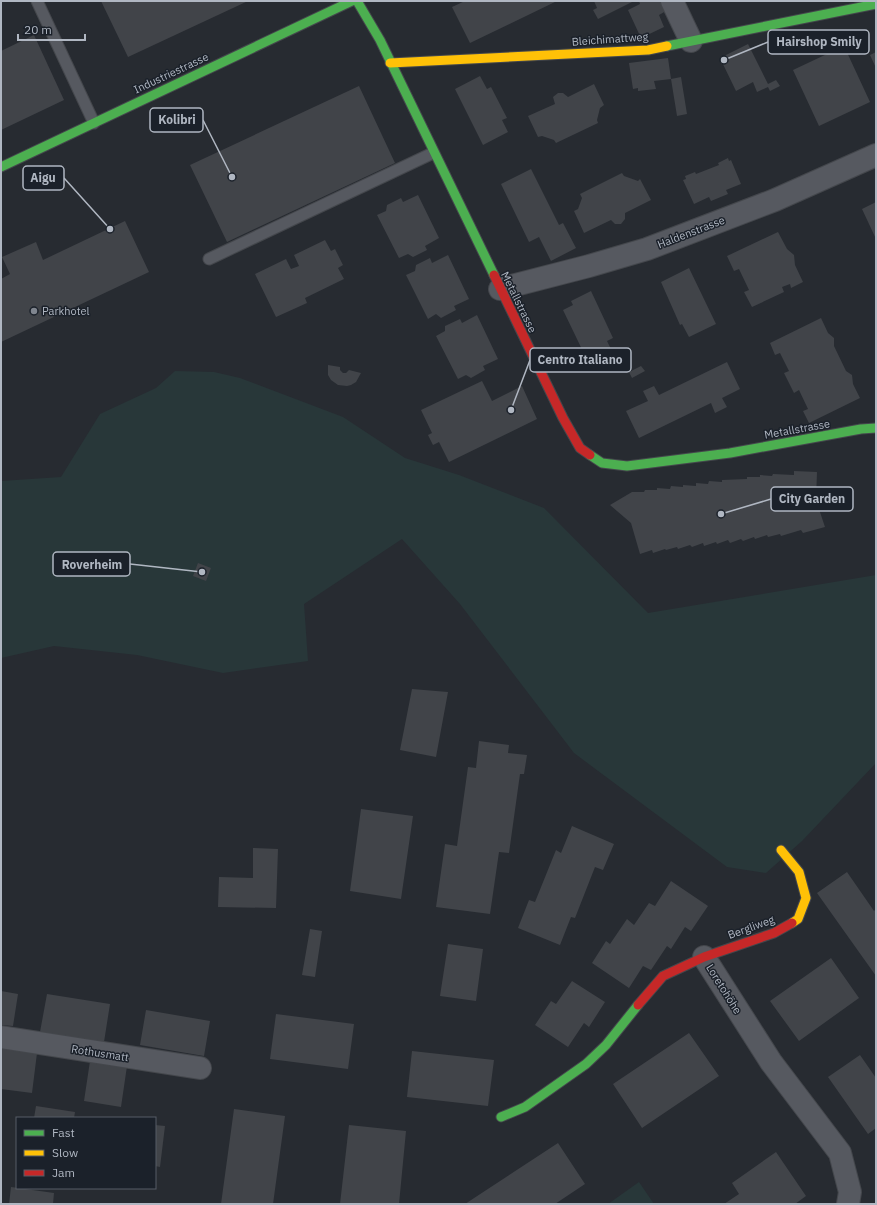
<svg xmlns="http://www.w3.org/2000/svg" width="877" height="1205" font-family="'IBM Plex Sans',sans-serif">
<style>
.green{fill:#283739}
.building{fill:#414449}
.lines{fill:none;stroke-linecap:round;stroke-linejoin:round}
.lane-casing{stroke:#44474c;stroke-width:13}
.street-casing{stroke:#44474c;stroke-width:24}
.fast-casing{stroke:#44474c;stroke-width:11}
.slow-casing{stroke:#44474c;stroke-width:11}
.jam-casing{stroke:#44474c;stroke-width:11}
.lane{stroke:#565960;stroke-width:11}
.street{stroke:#565960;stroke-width:22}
.fast{stroke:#4caf50;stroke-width:9}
.slow{stroke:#ffc107;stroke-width:9}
.jam{stroke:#c62828;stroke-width:9}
.poi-dot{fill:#80868f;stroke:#1b212a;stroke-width:1.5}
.labels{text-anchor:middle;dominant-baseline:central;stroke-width:3;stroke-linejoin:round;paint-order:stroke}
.street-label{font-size:11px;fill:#b0b7c2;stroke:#1b212a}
.poi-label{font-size:11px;fill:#b0b7c2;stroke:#1b212a;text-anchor:start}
.leader{fill:none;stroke:#b0b7c2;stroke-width:1.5}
.callout-dot{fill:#b0b7c2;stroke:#1b212a;stroke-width:1.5}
.callout{fill:#1b212a;stroke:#b0b7c2;stroke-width:1.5}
.callout-label{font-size:12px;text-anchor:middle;font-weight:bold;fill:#b0b7c2}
</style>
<rect width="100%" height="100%" fill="#272b31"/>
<path class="green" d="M 175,371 L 214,372 L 240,378 L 343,417 L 405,458 L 459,475 L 544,508 L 648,613 L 876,575 L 876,763 L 802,841 L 766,873 L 727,867 L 574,753 L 460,604 L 402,539 L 304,604 L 308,661 L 223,673 L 137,655 L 54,646 L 1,658 L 1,481 L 61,477 L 100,414 L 156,388 Z
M 639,1182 L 654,1204 L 608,1204 Z"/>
<path class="building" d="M 101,1 L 248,1 L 128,57 Z
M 465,1 L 557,1 L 470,43 L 452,7 Z
M 594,1 L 634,1 L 598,19 L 593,10 L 597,8 Z
M 639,1 L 660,1 L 666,11 L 659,15 L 664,27 L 641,38 L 628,10 L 640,4 Z
M 34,35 L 64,100 L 1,130 L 1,51 Z
M 748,44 L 768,84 L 776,80 L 780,86 L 770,91 L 768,87 L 757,92 L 753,82 L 736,91 L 720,58 Z
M 844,46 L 870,102 L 819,126 L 793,70 Z
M 876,52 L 876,68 L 870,55 Z
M 668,58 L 671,79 L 654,81 L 656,89 L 638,91 L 638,88 L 633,89 L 629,63 Z
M 480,76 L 487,89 L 491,87 L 507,118 L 502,120 L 508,132 L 483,145 L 455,89 Z
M 681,77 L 687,114 L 677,116 L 671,79 Z
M 594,84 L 604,105 L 600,108 L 597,120 L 598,123 L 556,143 L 554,140 L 542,136 L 538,137 L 528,116 L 555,104 L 553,97 L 558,93 L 563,93 L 568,97 Z
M 359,86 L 395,163 L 227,242 L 190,165 Z
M 728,158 L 729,161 L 731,160 L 741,184 L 726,190 L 728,194 L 711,201 L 709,197 L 694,204 L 683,180 L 686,179 L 685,176 L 695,172 L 696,174 L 719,165 L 718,163 Z
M 531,169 L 559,225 L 563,223 L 576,248 L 551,261 L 539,237 L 529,242 L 501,184 Z
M 622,173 L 624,176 L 638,181 L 640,179 L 651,200 L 625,213 L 625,219 L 621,224 L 615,224 L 611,220 L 584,233 L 574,211 L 578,209 L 582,198 L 580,194 Z
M 418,195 L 439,238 L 425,246 L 427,250 L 413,257 L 408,254 L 399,258 L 377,215 L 386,211 L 387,205 L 401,198 L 403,202 Z
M 876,202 L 876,239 L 862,209 Z
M 125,221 L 149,272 L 1,342 L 1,279 L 10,274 L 2,257 L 36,242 L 43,260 Z
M 778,232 L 787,249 L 794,255 L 795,265 L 803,282 L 791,288 L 790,284 L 782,287 L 784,292 L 752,307 L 744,292 L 749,290 L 739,269 L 734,271 L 727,256 Z
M 325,240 L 331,251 L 335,249 L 343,265 L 338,268 L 344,279 L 305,298 L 307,303 L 276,317 L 255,274 L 286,259 L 291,269 L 299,266 L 294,255 Z
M 448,255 L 469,299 L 454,306 L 456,310 L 441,318 L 436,314 L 428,319 L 406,275 L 415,271 L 416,265 L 430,258 L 432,263 Z
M 689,268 L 716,324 L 689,337 L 682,324 L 680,325 L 661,282 Z
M 591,291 L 613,338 L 607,341 L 614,355 L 590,366 L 563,310 L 573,305 L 571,301 Z
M 477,315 L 498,359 L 483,366 L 485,370 L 471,378 L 466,375 L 458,379 L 436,336 L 445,331 L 445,326 L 460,319 L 462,323 Z
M 821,318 L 828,333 L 834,338 L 834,346 L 846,371 L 852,375 L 853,384 L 860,398 L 809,423 L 803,411 L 808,409 L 799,390 L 794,393 L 784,373 L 789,371 L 780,353 L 775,355 L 770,343 Z
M 727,362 L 740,389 L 722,398 L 727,407 L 715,413 L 711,403 L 639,438 L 626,411 L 648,401 L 643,391 L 654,386 L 659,395 Z
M 328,365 L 340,367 L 340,370 L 343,373 L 346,373 L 349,370 L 361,373 L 356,382 L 351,385 L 347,386 L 338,385 L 331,380 L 328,375 Z
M 641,366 L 645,371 L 632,378 L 629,372 Z
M 482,381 L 492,401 L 522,386 L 537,419 L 449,462 L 439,442 L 433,445 L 428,435 L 432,433 L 421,410 Z
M 794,471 L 817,472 L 816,500 L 825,527 L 803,533 L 801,530 L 781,536 L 780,534 L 768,537 L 767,535 L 755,539 L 754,537 L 743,541 L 741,539 L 730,543 L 728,540 L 717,544 L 716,542 L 704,546 L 703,543 L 692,547 L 690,545 L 678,549 L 677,547 L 666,550 L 665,549 L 653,553 L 652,550 L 640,554 L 631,523 L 610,505 L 632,492 L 644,492 L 645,490 L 657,490 L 657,488 L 670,489 L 671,486 L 683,487 L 683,485 L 696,486 L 696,483 L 708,484 L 709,481 L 722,482 L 722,480 L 747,479 L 747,477 L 760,477 L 760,475 L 772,476 L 773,474 L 794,475 Z
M 198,563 L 211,568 L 206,581 L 193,576 Z
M 412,689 L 448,692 L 436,757 L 400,750 Z
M 479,741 L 509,745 L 508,753 L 527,755 L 524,774 L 520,774 L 509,853 L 499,852 L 490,914 L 436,907 L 445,844 L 457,846 L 468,767 L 476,768 Z
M 361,809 L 413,816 L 401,899 L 350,891 Z
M 572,826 L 614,844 L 603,870 L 595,867 L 575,918 L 571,917 L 560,945 L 518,928 L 529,900 L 535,902 L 556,850 L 561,853 Z
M 253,848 L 278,849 L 276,908 L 218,907 L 219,877 L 253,878 Z
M 847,872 L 874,911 L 876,909 L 876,976 L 817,893 Z
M 671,881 L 708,906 L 691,931 L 685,927 L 671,949 L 667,946 L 651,970 L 643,966 L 629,988 L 592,963 L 606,941 L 610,944 L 627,919 L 634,925 L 649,903 L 655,906 Z
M 310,929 L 322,931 L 315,977 L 302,975 Z
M 448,944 L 483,949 L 476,1001 L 440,996 Z
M 831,958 L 859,998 L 799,1041 L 770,1001 Z
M 572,981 L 605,1002 L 589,1027 L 584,1023 L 568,1047 L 535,1025 L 551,1001 L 556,1004 Z
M 1,991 L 18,994 L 13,1026 L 1,1025 Z
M 47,994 L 110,1004 L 104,1042 L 40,1032 Z
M 146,1010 L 210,1021 L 204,1056 L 140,1045 Z
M 276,1014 L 354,1024 L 348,1069 L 270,1059 Z
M 689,1033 L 719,1076 L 642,1128 L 613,1084 Z
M 1,1047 L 37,1053 L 32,1093 L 1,1089 Z
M 412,1051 L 494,1060 L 488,1106 L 407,1097 Z
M 860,1055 L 876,1078 L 876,1128 L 868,1134 L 828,1077 Z
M 90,1061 L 127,1066 L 121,1107 L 84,1101 Z
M 36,1106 L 75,1112 L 74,1118 L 34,1118 Z
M 234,1109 L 285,1116 L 273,1204 L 221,1204 Z
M 155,1125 L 165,1126 L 160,1167 L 155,1166 Z
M 349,1125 L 406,1131 L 399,1204 L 340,1204 Z
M 558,1143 L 585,1184 L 555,1204 L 465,1204 Z
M 776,1152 L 806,1196 L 795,1204 L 724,1204 L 739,1194 L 732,1183 Z
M 11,1187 L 54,1193 L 53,1204 L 9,1204 Z"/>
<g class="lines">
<g class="lane-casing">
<path id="lane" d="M 37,1 L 94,123
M 209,259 L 433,153"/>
</g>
<g class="street-casing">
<path id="street" d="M 672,1 L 691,41
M 500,289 L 589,266 L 647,249 L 775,200 L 876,155
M 704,957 L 771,1062 L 840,1153 L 850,1192 L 848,1204
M 1,1037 L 200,1068"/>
</g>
<g class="fast-casing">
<path id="fast" d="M 357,1 L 380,40 L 494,275
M 667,46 L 876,4
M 1,167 L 352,1
M 590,455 L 602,463 L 627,466 L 730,453 L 861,429 L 876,428
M 501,1117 L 525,1107 L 586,1064 L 606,1045 L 638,1005"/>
</g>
<g class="slow-casing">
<path id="slow" d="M 390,63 L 648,50 L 667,46
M 781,850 L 799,872 L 806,898 L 798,919 L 792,923"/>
</g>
<g class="jam-casing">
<path id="jam" d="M 494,275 L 563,418 L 580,448 L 590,455
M 638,1005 L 663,976 L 704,957 L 774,933 L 792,923"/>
</g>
<use href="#lane" class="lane"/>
<use href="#street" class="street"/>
<use href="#fast" class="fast"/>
<use href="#slow" class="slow"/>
<use href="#jam" class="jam"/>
</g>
<circle class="poi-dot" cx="34" cy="311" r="4"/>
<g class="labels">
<g class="street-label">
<text transform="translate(610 39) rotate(-4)">Bleichimattweg</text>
<text transform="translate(171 73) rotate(-25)">Industriestrasse</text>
<text transform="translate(691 232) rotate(-21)">Haldenstrasse</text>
<text transform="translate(519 302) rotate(64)">Metallstrasse</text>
<text transform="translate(797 429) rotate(-10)">Metallstrasse</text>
<text transform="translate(751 927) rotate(-20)">Bergliweg</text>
<text transform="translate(724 989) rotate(58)">Loretohöhe</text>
<text transform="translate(100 1053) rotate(9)">Rothusmatt</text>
</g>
<g class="poi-label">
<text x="42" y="311">Parkhotel</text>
</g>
</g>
<path class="leader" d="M724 60L768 42M232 177L203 120M110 229L64 178M511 410L530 360M721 514L771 499M202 572L130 564"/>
<g class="callout-dot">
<circle cx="724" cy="60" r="4"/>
<circle cx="232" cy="177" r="4"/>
<circle cx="110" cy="229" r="4"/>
<circle cx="511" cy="410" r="4"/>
<circle cx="721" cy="514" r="4"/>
<circle cx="202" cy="572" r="4"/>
</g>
<g class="callout">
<rect x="768" y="30" width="101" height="24" rx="4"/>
<rect x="150" y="108" width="53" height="24" rx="4"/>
<rect x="23" y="166" width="41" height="24" rx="4"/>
<rect x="530" y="348" width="101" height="24" rx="4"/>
<rect x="771" y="487" width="82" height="24" rx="4"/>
<rect x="53" y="552" width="77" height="24" rx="4"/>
</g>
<g class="callout-label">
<text x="819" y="46">Hairshop Smily</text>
<text x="177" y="124">Kolibri</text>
<text x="43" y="182">Aigu</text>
<text x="580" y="364">Centro Italiano</text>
<text x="812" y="503">City Garden</text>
<text x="92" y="569">Roverheim</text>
</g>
<rect width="877" height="1205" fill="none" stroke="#b0b7c2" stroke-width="4"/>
<rect x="16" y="1117" width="140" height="72" fill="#1b212a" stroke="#575d67"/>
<rect x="24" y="1130" width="20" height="6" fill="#4caf50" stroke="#575d67"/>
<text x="52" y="1137" font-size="12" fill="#b0b7c2">Fast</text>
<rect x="24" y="1150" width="20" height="6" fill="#ffc107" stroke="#575d67"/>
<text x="52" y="1157" font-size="12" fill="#b0b7c2">Slow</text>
<rect x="24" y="1170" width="20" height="6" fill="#c62828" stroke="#575d67"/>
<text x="52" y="1177" font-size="12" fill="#b0b7c2">Jam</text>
<path d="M18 34v6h67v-6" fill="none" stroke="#b0b7c2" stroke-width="2"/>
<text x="24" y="34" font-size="12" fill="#b0b7c2" stroke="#1b212a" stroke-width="3" paint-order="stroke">20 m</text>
</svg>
